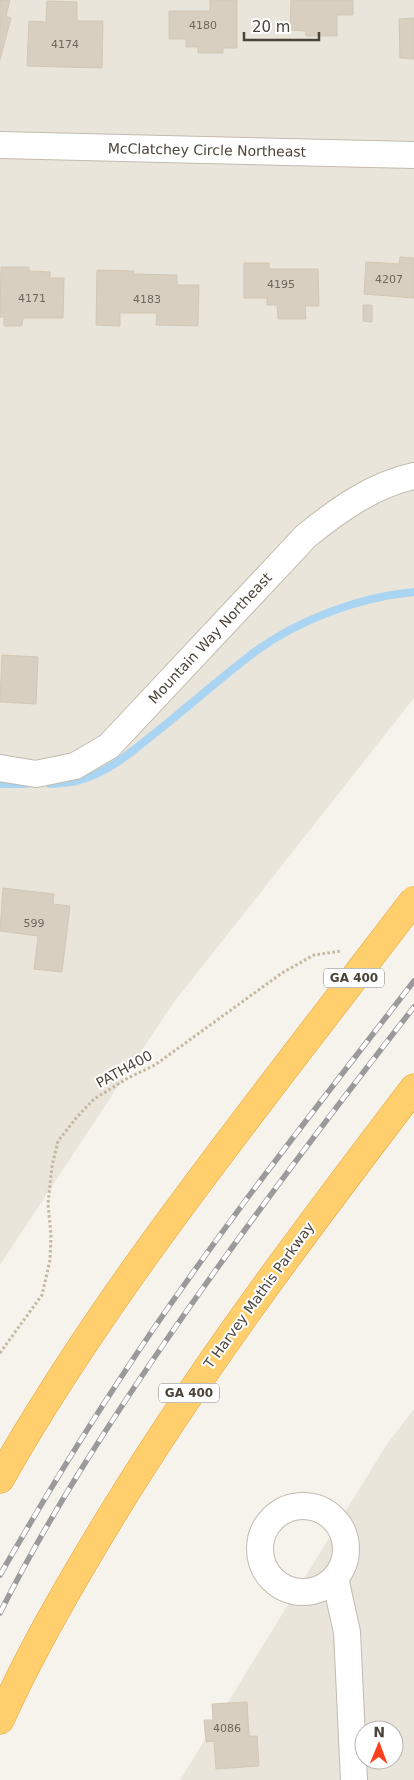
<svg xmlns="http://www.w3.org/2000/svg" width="414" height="1780" font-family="'DejaVu Sans',sans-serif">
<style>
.residential{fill:#eae5da;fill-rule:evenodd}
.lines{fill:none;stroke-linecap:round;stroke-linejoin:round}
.stream{stroke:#a9d4f2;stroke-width:8}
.building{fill:#d8cfc1;stroke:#d3c7b4}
.street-casing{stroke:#c2bbae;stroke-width:28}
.highway-casing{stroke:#e0a43c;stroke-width:29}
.path{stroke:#c4b79f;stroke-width:3;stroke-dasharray:2.5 2.5;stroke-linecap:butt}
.street{stroke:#fff;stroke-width:26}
.highway{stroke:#ffcf6e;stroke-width:28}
.rail-casing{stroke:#9a9a9a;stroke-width:5.5}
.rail{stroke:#fff;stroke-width:4;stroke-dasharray:11;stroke-linecap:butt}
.highway-bridge-casing{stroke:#e0a43c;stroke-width:29;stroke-linecap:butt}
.highway-bridge{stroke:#ffcf6e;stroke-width:28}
.labels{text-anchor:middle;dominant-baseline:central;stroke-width:4;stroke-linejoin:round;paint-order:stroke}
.number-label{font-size:11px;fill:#6e675b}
.shield{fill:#fff;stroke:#817c74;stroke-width:1}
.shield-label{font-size:12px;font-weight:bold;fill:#4b4439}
.street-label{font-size:14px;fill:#4b4439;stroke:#fff}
</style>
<rect width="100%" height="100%" fill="#f6f3ec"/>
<path class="residential" d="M 0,0 L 414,0 L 414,698 L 171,1006 L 0,1265 Z
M 414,1409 L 414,1780 L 180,1780 L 387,1444 ZM 364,1730 L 394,1730 L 394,1760 L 364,1760 Z"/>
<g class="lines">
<path class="stream" d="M 0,784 L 26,784
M 50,784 C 58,783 68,783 76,781 C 104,775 128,755 150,737 C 186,709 220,678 256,651 C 300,619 360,597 414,592"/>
</g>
<path class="building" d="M 0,0 L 10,0 L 6,16 L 11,18 L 0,60 Z
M 210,0 L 237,0 L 237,48 L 223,48 L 223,53 L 198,53 L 198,47 L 186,47 L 186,39 L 169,39 L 169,11 L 210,11 Z
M 291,0 L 353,0 L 353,15 L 337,15 L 337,36 L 306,36 L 306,31 L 290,30 Z
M 47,1 L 77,2 L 77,21 L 103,21 L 102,68 L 27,66 L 29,21 L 46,22 Z
M 414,18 L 414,59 L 400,58 L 399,19 Z
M 400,257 L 414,258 L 414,298 L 364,294 L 366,262 L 399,264 Z
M 244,263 L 269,263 L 269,269 L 318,269 L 319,306 L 305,306 L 306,319 L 278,319 L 277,305 L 267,305 L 267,298 L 244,298 Z
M 1,267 L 29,267 L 29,271 L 50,272 L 50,278 L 64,278 L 63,318 L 23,318 L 22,326 L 4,326 L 4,317 L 0,317 Z
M 97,270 L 134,271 L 134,274 L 177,275 L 177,285 L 199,285 L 198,326 L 156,325 L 157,313 L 120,313 L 120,326 L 96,325 Z
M 363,305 L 372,305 L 372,322 L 363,321 Z
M 2,655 L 38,657 L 36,704 L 0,702 Z
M 3,888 L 54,894 L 53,904 L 70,906 L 62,972 L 34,969 L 38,936 L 0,931 Z
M 247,1702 L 249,1736 L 257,1736 L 259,1766 L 216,1769 L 214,1741 L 206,1742 L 204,1720 L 213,1720 L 212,1704 Z"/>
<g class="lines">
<g class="street-casing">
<path id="street" d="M 0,145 L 414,155
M 0,768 L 36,774 L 75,766 L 109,746 L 306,536 C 338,510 373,485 414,476
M260 1549a43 43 0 1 1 86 0a43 43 0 1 1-86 0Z
M 335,1578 L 347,1632 L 354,1780"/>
</g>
<g class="highway-casing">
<path id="highway" d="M 0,1479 C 85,1329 190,1192 295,1055
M 0,1720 C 27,1659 61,1600 95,1543 C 190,1383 302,1235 414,1088"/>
</g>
<path class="path" d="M 0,1353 L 42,1295 L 50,1260 L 51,1235 L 48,1204 L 52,1166 L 58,1141 L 77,1117 L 94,1099 L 128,1078 L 155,1065 L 282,973 L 314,955 L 341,951"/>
<use href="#street" class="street"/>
<use href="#highway" class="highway"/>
<g class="rail-casing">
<path id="rail" d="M 0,1575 C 37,1511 75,1447 116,1385 C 207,1245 312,1113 414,981
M 0,1613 C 47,1519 104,1431 163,1345 C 243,1229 328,1117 414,1007"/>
</g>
<use href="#rail" class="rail"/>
<g class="highway-bridge-casing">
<path id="highway-bridge" d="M 295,1055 L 414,900"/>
</g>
<use href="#highway-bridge" class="highway-bridge"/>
</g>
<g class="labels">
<g class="number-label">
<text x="203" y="25">4180</text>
<text x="65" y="44">4174</text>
<text x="389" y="279">4207</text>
<text x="281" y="284">4195</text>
<text x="32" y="298">4171</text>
<text x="147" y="299">4183</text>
<text x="34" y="923">599</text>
<text x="227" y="1728">4086</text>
</g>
<g class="shield">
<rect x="324" y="968.5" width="60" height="19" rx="4"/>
<rect x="159" y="1383.5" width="60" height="19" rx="4"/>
</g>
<g class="shield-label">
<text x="354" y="978">GA 400</text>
<text x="189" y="1393">GA 400</text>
</g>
<g class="street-label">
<text transform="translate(207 150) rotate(1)">McClatchey Circle Northeast</text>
<text transform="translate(210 638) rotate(-47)">Mountain Way Northeast</text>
<text transform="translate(124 1069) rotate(-29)">PATH400</text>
<text transform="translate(259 1295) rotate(-54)">T Harvey Mathis Parkway</text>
</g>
</g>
<g transform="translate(379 1745) rotate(1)"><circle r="24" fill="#ffffff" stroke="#b7b4b0"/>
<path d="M0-4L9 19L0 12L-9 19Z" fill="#fc3f1d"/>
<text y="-8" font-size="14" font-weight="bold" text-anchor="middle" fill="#4b4439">N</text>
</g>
<path d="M244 32v8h75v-8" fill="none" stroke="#4b4439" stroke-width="2.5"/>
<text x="252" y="32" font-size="15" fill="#4b4439" stroke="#ffffff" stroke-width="4" paint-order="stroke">20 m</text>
</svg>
